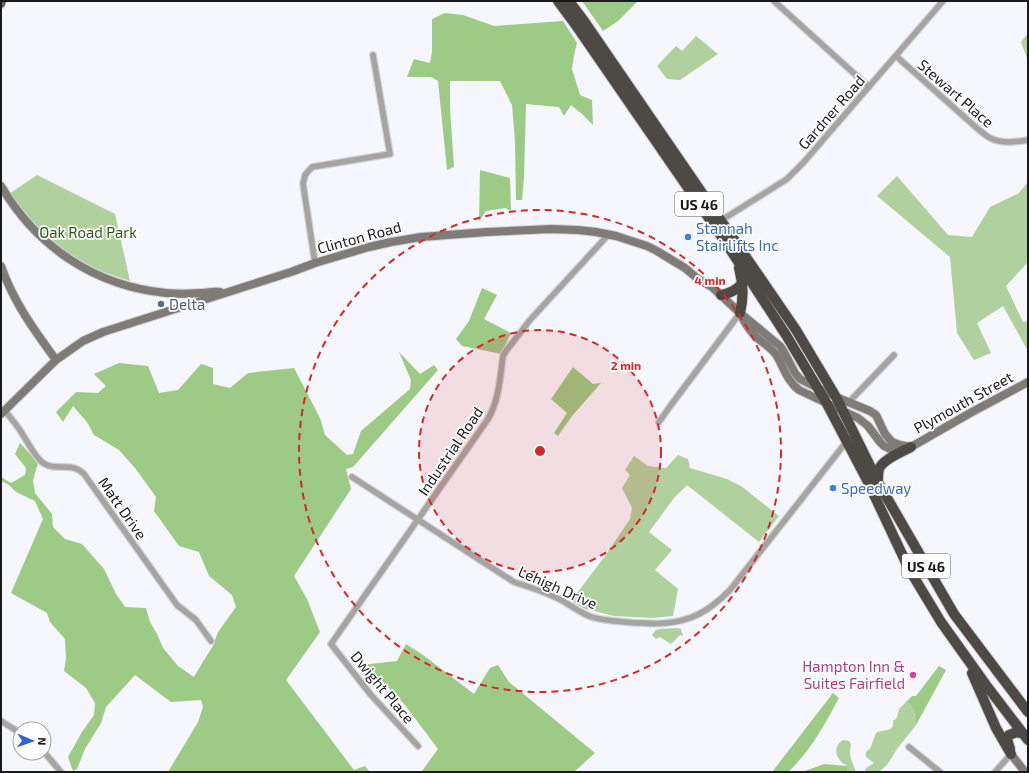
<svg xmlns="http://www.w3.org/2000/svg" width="1029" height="773" font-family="'Exo 2',sans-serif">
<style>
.green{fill:#b0d19e}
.forest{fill:#9dca85}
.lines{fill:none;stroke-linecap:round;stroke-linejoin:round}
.street-casing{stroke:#d3d3d9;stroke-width:8}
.secondary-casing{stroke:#d3d3d9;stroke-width:10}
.primary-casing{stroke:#d3d3d9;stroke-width:10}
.highway-casing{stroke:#d3d3d9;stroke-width:12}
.street{stroke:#a6a4a1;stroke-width:5.5}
.secondary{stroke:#7f7c78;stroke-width:8}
.primary{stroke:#64605c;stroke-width:8}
.highway{stroke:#4d4944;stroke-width:10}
.ring{fill:none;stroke:#d62828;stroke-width:2;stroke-dasharray:7 5}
.shop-dot{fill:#3f7fe0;stroke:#fff;stroke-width:1.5}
.service-dot{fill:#5c6f8a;stroke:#fff;stroke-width:1.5}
.hotel-dot{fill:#d1479c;stroke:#fff;stroke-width:1.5}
.labels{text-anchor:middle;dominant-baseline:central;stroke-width:3.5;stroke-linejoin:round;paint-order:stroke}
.shield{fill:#fff;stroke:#5f5f60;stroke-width:1}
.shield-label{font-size:14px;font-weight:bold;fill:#1a1a1c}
.street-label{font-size:15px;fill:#1a1a1c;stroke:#fff}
.shop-label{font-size:15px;fill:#366cbe;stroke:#fff;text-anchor:start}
.park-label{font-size:15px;fill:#315a14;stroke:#fff}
.service-label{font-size:15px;fill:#4e5e75;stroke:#fff;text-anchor:start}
.hotel-label{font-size:15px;fill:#b23c85;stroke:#fff;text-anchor:end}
.centre{fill:#d62828;stroke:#fff;stroke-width:2}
.ring-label{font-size:12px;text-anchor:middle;font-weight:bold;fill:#d62828;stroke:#fff;stroke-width:3.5;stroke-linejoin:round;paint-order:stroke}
</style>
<rect width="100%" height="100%" fill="#f6f6fd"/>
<path class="green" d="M 1028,33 L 1028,61 L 1021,42 Z
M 696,36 L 718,54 L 680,80 L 667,79 L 657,66 L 676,46 L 682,51 Z
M 37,175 L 115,214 L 130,281 C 119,277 108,274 98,270 C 59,252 35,226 9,194 Z
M 897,176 L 948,235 L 972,237 L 990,207 L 1019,193 L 1027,183 L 1028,177 L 1028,262 L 1006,286 L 1023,322 L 1028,321 L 1028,351 L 1003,306 L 977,323 L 991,353 L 974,360 L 957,333 L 950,257 L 877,196 Z
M 678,455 L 688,459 L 690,468 L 727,479 L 741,486 L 779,516 L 759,542 L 687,485 L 674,498 L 649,532 L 672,550 L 655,570 L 678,589 L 673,616 L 653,618 L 614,616 L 585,609 L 571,601 L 605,556 L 630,519 L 632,508 L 622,488 L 630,475 L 625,470 L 634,456 L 648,466 L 666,468 Z
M 678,628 L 681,629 L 683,636 L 680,635 L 671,644 L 660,637 L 656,639 L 652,635 L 656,630 L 659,629 Z
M 905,703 L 910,704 L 916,716 L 916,725 L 897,749 L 887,765 L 879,772 L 865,772 L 866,768 L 874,763 L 866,757 C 865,752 866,751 870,749 L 876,733 C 884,729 895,733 893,720 L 895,720 L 897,717 L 899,709 Z
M 843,740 L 849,741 L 851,744 C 848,755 852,761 856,772 L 847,772 L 847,766 C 844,764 841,762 839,759 C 834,752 836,744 843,740 Z"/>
<path class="forest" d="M 582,1 L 638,1 L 618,21 L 603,31 Z
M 445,13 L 463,15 L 494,26 L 563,21 L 577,43 L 574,55 L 572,69 L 580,95 L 592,100 L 593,125 L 582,114 L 571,105 L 564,116 L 559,107 L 526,104 L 524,177 L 522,200 L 516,200 L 515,142 L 512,105 L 500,81 L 450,81 L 450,109 L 454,167 L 447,170 L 438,81 L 431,77 L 407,77 L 414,59 L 430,63 L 432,52 L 432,19 Z
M 480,170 L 510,178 L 511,211 L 505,208 L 486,211 L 479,221 Z
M 482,288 L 497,295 L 484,319 L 511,333 L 501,354 L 462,346 L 456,339 L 469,321 Z
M 399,352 L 420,374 L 434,365 L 438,370 L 353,467 L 346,469 L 351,489 L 294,576 L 307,599 L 320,632 L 286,680 L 354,770 L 365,766 L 370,772 L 168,772 L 198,722 L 203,707 L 201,700 L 171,702 L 135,675 L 106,707 L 101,723 L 85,749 L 77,769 L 73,771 L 68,757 L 82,732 L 94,715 L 95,703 L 86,688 L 64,671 L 66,658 L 65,639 L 50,622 L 47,613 L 11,593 L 43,519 L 35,501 L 16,492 L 9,485 L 1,481 L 1,477 L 11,483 L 25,475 L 26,468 L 15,454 L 20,443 L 38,463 L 33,480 L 35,493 L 52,514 L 53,527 L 65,539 L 82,544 L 104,569 L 116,594 L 125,607 L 146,608 L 150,622 L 157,634 L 163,648 L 178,666 L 194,677 L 204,660 L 213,646 L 218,632 L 236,607 L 232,595 L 209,576 L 199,552 L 179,546 L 154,511 L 156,497 L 135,468 L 119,450 L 94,435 L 87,422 L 73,406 L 63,422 L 56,412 L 76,392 L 98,393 L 106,386 L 94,374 L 119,363 L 148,366 L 159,393 L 178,390 L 201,364 L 213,368 L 213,384 L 230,388 L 248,373 L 294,368 L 320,418 L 325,435 L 347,455 L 353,454 L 361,431 L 410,389 L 411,380 Z
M 573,367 L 593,384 L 601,383 L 572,416 L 558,436 L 554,433 L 567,413 L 551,399 Z
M 406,644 L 423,655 L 474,694 L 490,668 L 498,665 L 509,682 L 595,753 L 574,772 L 430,772 L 422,771 L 438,749 L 405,705 L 389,688 L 361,665 L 397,661 Z
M 939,666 L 946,670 L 916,725 L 916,716 L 910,704 L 905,703 L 912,696 L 916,696 Z
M 833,693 L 839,698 C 825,724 810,752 788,772 L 772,772 Z
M 824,764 L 847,766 L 847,772 L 802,772 Z"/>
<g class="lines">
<g class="street-casing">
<path id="street" d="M 774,1 L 869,87
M 896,56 L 979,130 C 983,133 986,136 990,138 C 1002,144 1015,142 1028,140
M 722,221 L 725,218 L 787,179 L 803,163 L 943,1
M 315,263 L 303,184 L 305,175 L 312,167 L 390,154 L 373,55
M 849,402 L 894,355
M 4,410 C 11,418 18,426 23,435 C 29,444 34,456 43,463 C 56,472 72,461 84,474 L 177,605 L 196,620 L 211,641
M 659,422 L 671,405 L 740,313
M 352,477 L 514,582 C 529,587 543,591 557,598 C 568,603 577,611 589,616 C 599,620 613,621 625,622 C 650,624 676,626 699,614 C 711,608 721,599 730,590 L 847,441
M 1,721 L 20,733
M 418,746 L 371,695 L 331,644 L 488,419 C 499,400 500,378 503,356 L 506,351 L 530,320 L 609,234
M 909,747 L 940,772
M 44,752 L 61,772
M 995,772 L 1011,754"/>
</g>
<g class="secondary-casing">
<path id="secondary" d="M 1,186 C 37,247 95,286 166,293 C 176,294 189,294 199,293 C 206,293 213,291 220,292
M 1,266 C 13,301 34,330 56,360
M 743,319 C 747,326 751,332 756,337 C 763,343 772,348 777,356 C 784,368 787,381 799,390 L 858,418 L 868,426 L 880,442 L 884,446 L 890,449 L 899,450 L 911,447 L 972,412 L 1028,382
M 1,414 L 56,360 L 83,341 L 103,332 L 291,272 L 315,263 L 369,247 L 391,242 L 421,237 L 487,232 L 551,229 L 578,230 L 596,232 L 616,236 L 647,246 L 657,251 L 685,268 L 698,279 L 712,287 L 740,313 L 780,346 L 784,352 L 795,373 L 800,379 L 836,397 L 870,411 L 876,415 L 885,434 L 892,442 L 900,445 L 911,447
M 1011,754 L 1025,772"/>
</g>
<g class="primary-casing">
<path id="primary" d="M 1,4 L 2,1"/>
</g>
<g class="highway-casing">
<path id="highway" d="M 558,1 L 575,24 L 726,243 L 786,335 L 826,402 L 868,482 L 909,569 L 941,622 L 986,685 L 1028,740
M 569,1 L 584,21 L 796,330 L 836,397 L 879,484 L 954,614 L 1028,712
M 739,268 C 743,285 744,296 740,313
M 721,295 C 731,293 736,290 743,283
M 878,482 C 878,477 878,473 879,469 C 883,459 902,452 911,447
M 972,673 L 996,728 L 1011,754
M 1010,749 L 1007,739 L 1009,735 L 1017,732 L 1024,734"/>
</g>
<use href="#street" class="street"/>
<use href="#secondary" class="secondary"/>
<use href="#primary" class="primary"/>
<use href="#highway" class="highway"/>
</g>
<circle cx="540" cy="451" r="121" fill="#d62828" fill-opacity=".12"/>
<g class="ring">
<circle cx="540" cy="451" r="121"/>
<circle cx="540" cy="451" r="241"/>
</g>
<g class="shop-dot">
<circle cx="688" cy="237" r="4"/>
<circle cx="833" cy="488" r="4"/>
</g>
<circle class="service-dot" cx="161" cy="304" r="4"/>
<circle class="hotel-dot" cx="913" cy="675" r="4"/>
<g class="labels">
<g class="shield">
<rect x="675" y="192" width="48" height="24" rx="3"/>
<rect x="902" y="554" width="48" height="24" rx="3"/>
</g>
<g class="shield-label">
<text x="699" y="204">US 46</text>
<text x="926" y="566">US 46</text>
</g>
<g class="street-label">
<text transform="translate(956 93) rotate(41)">Stewart Place</text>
<text transform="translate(831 112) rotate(-49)">Gardner Road</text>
<text transform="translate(359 237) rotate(-15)">Clinton Road</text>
<text transform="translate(963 402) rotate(-29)">Plymouth Street</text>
<text transform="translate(450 451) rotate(-56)">Industrial Road</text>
<text transform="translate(123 508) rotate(55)">Matt Drive</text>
<text transform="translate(558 587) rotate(24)">Lehigh Drive</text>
<text transform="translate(383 687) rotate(50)">Dwight Place</text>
</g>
<g class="shop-label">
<text x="696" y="228">Stannah<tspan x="696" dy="17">Stairlifts Inc</tspan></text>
<text x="841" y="488">Speedway</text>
</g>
<g class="park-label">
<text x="88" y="232">Oak Road Park</text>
</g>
<g class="service-label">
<text x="169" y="304">Delta</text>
</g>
<g class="hotel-label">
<text x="905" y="666">Hampton Inn &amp;<tspan x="905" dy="17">Suites Fairfield</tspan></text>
</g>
</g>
<circle cx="540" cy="451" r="6" class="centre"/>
<g class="ring-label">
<text x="710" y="285">4 min</text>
<text x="626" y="370">2 min</text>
</g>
<rect width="1029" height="773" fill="none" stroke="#1a1a1c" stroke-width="4"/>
<g transform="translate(32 741) rotate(92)"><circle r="19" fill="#ffffff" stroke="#a3a3a4"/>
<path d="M0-3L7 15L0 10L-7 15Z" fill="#2966d3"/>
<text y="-6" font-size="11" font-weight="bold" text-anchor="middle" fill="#1a1a1c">N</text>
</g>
</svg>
